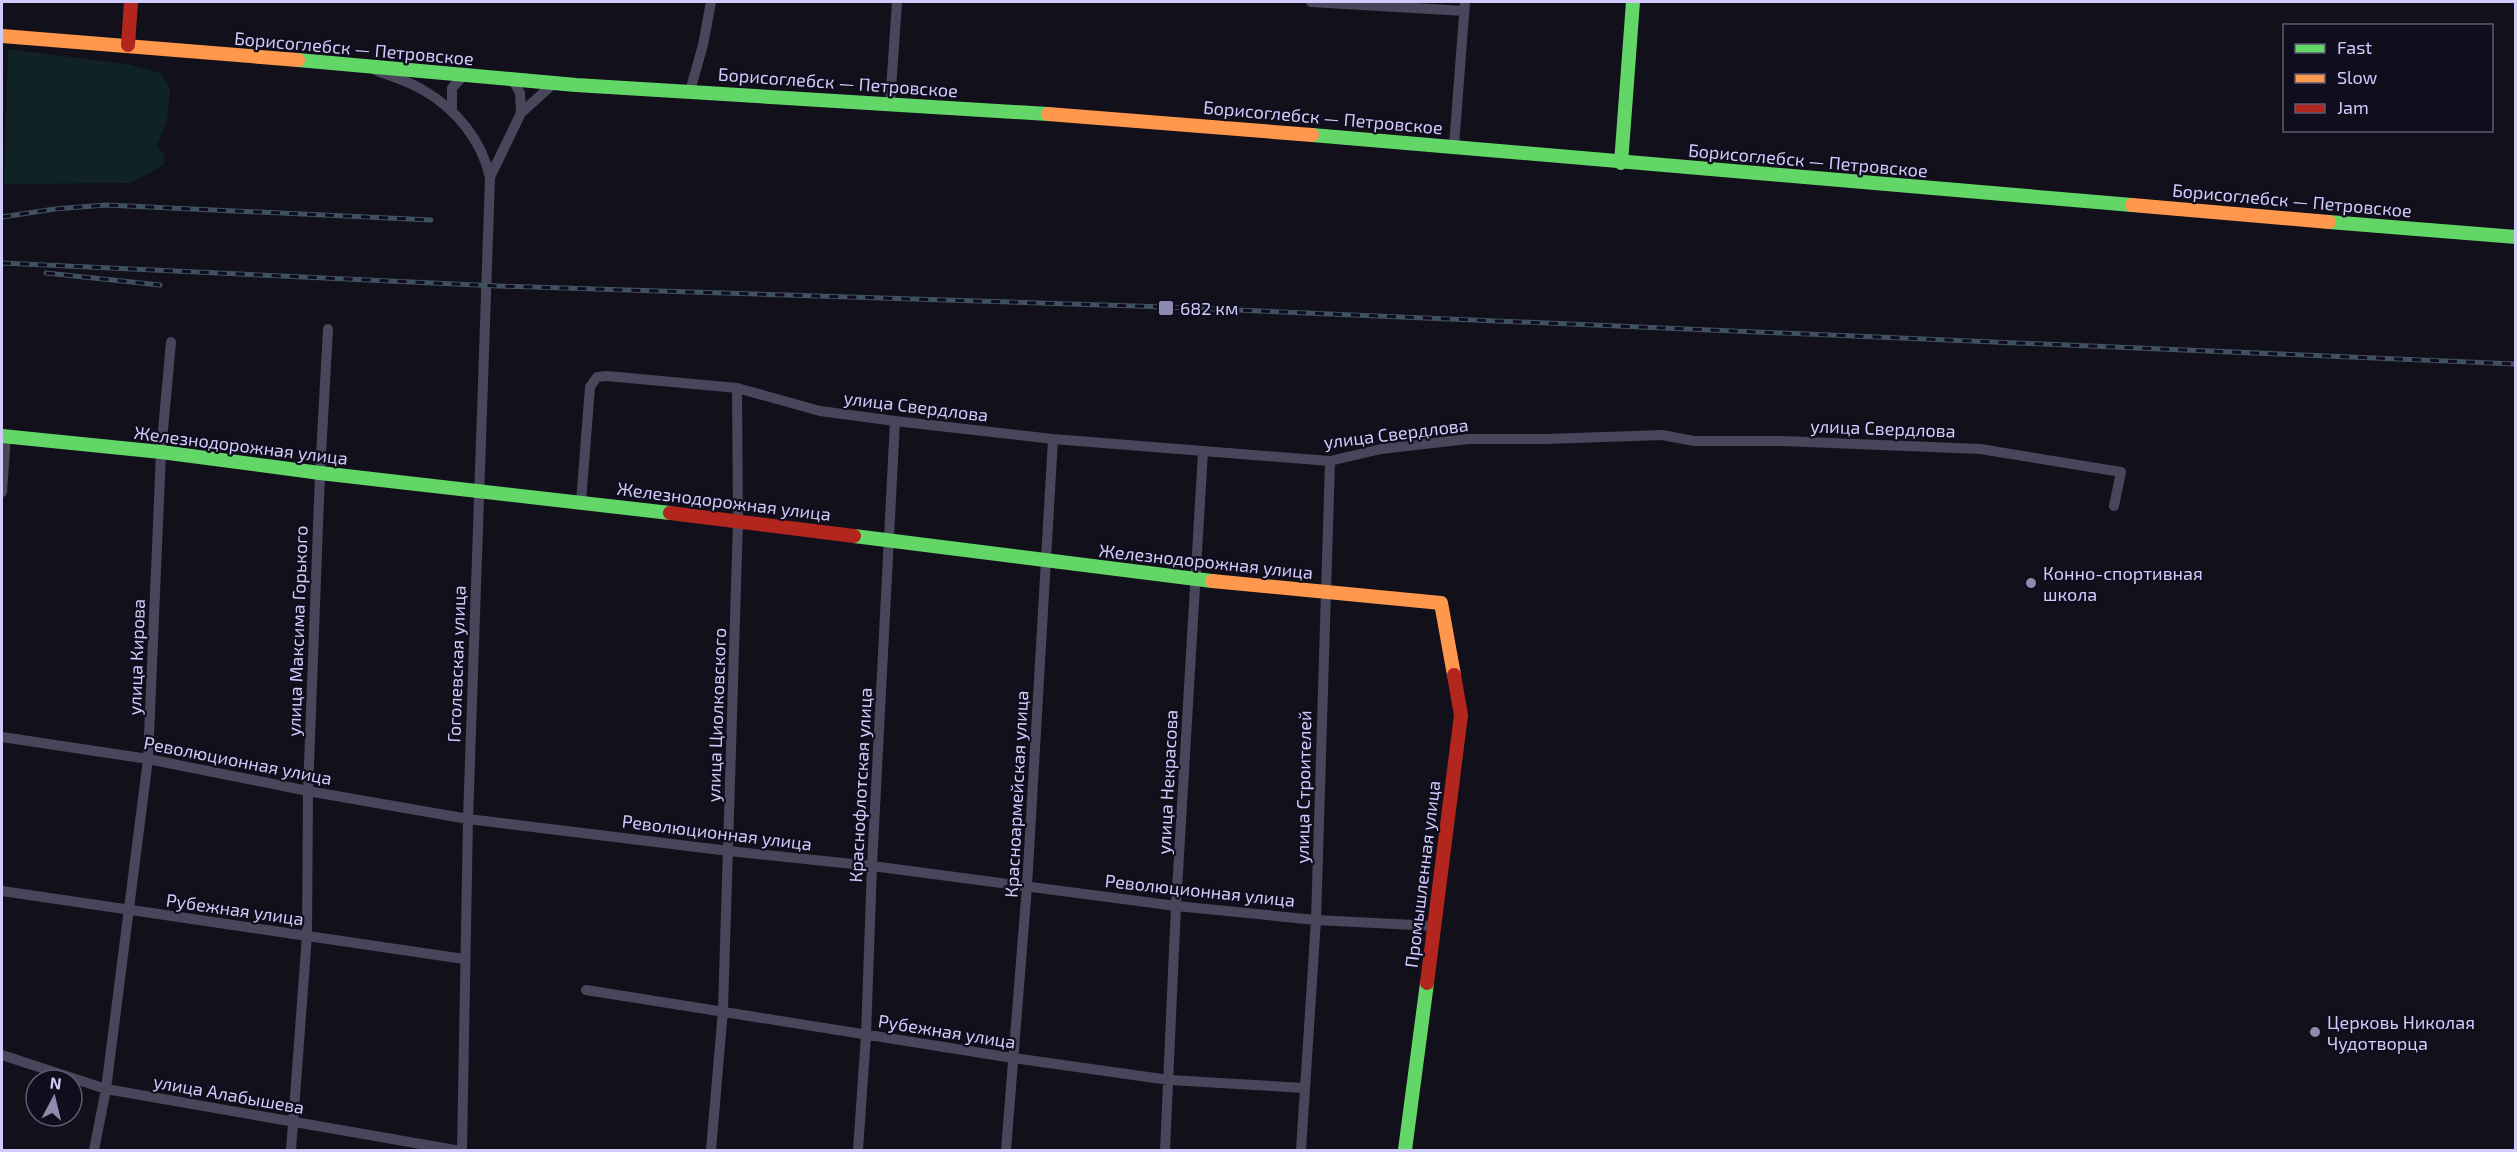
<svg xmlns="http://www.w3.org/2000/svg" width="2517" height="1152" font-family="'Exo 2',sans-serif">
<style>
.green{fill:#102324}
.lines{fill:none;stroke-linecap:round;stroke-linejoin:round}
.street{stroke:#47465a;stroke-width:10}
.fast{stroke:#63d668;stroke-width:14}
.slow{stroke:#ff974d;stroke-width:14}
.jam{stroke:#b3261e;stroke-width:14}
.rail-casing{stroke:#405261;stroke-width:5}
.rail{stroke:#100d1d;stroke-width:3;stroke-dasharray:9;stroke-linecap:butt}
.poi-dot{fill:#8e8aad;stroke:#100d1d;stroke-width:2}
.labels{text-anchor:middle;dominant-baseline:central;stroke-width:4.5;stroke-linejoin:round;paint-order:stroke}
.street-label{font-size:18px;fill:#d1cbfc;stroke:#100d1d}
.poi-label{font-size:18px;fill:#d1cbfc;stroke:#100d1d;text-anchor:start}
</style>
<rect width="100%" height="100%" fill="#12101a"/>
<path class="green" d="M 8,49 L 127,64 L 161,73 L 170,89 L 167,120 L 157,146 L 165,155 L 164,165 L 130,183 L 4,184 Z"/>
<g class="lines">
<path class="street" d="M 1311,2 L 1464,11
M 375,70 C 390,76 409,81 423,90 C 456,109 482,140 490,178 L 468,819 L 462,1150
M 513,80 L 520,93 L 521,113
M 690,91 L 703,45 L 711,2
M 890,104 L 897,2
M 452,111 L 452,88 L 463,76
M 1454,146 L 1465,2
M 490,177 L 521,113 L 554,83
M 2,492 L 6,437
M 581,502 L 590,387 L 597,377 L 607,376 L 737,388 L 820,411 L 895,421 L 1053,439 L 1330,461 L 1381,449 L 1468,439 L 1546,439 L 1662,435 L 1694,441 L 1782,441 L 1980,449 L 2121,472 L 2114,506
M 2,737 L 148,759 L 308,791 L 468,819 L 729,851 L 872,866 L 1176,906 L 1316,920 L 1434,926
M 2,891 L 464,959
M 586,990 L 1013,1058 L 1169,1080 L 1305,1088
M 2,1055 L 106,1089 L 455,1150
M 94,1150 L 106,1089 L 148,759 L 161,452 L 171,342
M 291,1150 L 307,935 L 308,791 L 320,473 L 328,329
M 711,1150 L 723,1010 L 738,521 L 737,388
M 858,1150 L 866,1035 L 872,866 L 895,421
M 1006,1150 L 1027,886 L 1053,439
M 1165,1150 L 1176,906 L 1203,452
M 1301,1150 L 1316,920 L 1330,461"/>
<path class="fast" d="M 298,60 L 576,85 L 1048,114
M 1312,135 L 2132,205
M 1621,163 L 1633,2
M 2329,222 L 2516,237
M 2,436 L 161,452 L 320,473 L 670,513
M 854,536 L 1212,581
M 1405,1150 L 1427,983"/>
<path class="slow" d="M 2,36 L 298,60
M 1048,114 L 1312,135
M 2132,205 L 2329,222
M 1212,581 L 1441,603 L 1454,675"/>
<path class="jam" d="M 128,45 L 131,2
M 670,513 L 854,536
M 1427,983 L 1461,715 L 1454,675"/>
<g class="rail-casing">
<path id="rail" d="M 2,217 L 55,209 L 106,205 L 431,220
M 2,263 L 498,286 L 1166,307 L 2516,364
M 46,273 L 160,285"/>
</g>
<use href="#rail" class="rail"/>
</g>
<g class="poi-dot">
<rect x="1158" y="300" width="16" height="16" rx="3"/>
<circle cx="2031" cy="583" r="6"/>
<circle cx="2315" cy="1032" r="6"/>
</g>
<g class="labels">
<g class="street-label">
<text transform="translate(354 48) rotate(5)">Борисоглебск — Петровское</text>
<text transform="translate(838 82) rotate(4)">Борисоглебск — Петровское</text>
<text transform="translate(1323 117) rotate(5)">Борисоглебск — Петровское</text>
<text transform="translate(1808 160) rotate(5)">Борисоглебск — Петровское</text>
<text transform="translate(2292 200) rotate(5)">Борисоглебск — Петровское</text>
<text transform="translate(916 406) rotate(7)">улица Свердлова</text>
<text transform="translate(1883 428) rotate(2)">улица Свердлова</text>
<text transform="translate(1396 433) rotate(-7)">улица Свердлова</text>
<text transform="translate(241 445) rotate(7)">Железнодорожная улица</text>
<text transform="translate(724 501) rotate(7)">Железнодорожная улица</text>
<text transform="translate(1206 561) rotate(6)">Железнодорожная улица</text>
<text transform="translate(297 631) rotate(-88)">улица Максима Горького</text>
<text transform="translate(136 657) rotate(-88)">улица Кирова</text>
<text transform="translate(456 664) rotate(-88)">Гоголевская улица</text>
<text transform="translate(716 715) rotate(-88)">улица Циолковского</text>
<text transform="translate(238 760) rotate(11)">Революционная улица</text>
<text transform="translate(1167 782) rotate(-87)">улица Некрасова</text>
<text transform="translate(860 785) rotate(-87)">Краснофлотская улица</text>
<text transform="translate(1303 787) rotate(-89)">улица Строителей</text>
<text transform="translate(1016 794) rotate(-87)">Красноармейская улица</text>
<text transform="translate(717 832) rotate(7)">Революционная улица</text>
<text transform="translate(1422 874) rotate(-83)">Промышленная улица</text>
<text transform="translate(1200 890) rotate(6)">Революционная улица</text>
<text transform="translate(235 909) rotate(8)">Рубежная улица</text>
<text transform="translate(947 1031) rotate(9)">Рубежная улица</text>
<text transform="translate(229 1094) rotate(10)">улица Алабышева</text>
</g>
<g class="poi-label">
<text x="1180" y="308">682 км</text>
<text x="2043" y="573">Конно-спортивная<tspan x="2043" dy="21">школа</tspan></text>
<text x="2327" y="1022">Церковь Николая<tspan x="2327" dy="21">Чудотворца</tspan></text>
</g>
</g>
<rect width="2517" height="1152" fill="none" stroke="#d1cbfc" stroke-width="6"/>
<rect x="2283" y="24" width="210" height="108" fill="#100d1d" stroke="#5d5976" stroke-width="1.5"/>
<rect x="2295" y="44" width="30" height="9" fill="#63d668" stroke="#5d5976" stroke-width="1.5"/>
<text x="2337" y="54" font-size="18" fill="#d1cbfc">Fast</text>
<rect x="2295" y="74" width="30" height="9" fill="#ff974d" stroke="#5d5976" stroke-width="1.5"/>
<text x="2337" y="84" font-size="18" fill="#d1cbfc">Slow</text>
<rect x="2295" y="104" width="30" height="9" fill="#b3261e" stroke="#5d5976" stroke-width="1.5"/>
<text x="2337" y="114" font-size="18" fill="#d1cbfc">Jam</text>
<g transform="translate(54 1098) rotate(7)"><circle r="28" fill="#100d1d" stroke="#5d5976" stroke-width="1.5"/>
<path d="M0-4.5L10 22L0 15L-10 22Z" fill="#8e8aad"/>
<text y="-9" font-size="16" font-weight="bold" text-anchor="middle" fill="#d1cbfc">N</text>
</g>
</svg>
